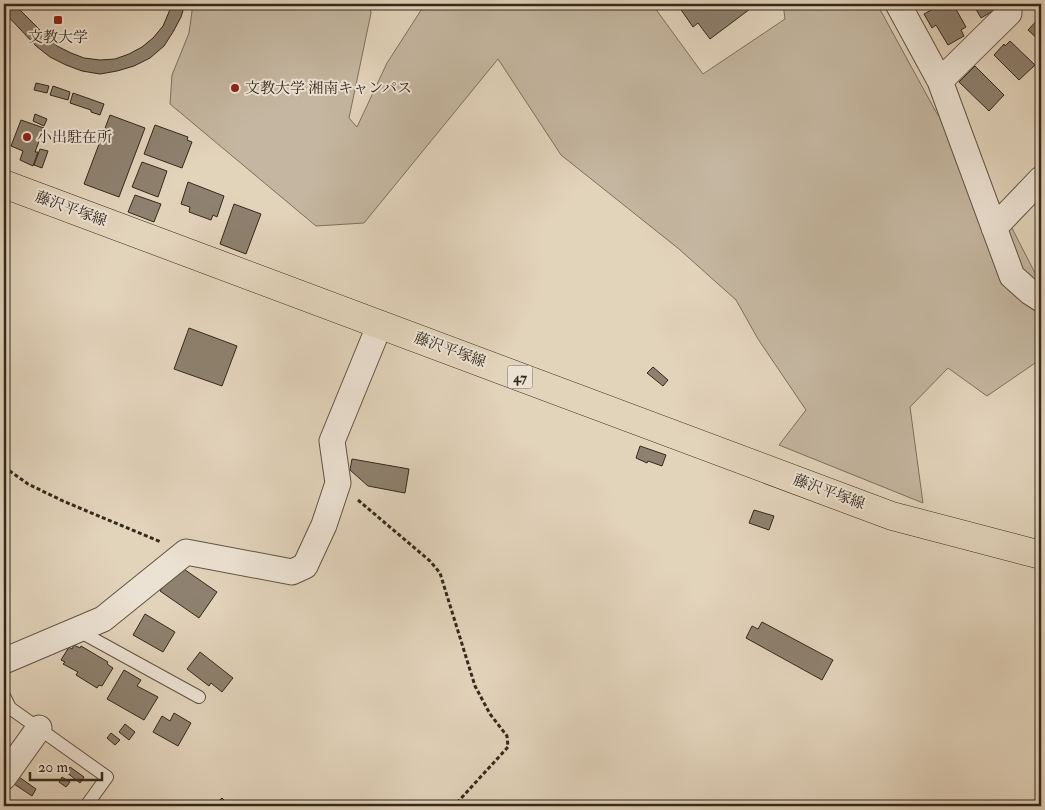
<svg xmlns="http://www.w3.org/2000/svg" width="1045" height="810" font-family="'IM FELL Double Pica','Noto Serif JP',serif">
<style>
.green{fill:#c4b6a0;stroke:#7c705e}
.building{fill:#8e816f;stroke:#34291d}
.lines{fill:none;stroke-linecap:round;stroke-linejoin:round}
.service-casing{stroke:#605444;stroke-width:14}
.minor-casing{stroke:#605444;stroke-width:27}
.primary-casing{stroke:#34291d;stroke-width:29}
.path{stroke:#34291d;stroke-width:3;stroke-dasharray:4 2.5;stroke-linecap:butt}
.service{stroke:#ece2d3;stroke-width:12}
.minor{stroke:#ece2d3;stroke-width:25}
.primary{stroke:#e2d3bb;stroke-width:28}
.poi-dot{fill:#8f2418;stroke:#ece2d3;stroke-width:2}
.labels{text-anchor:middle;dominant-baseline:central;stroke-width:4;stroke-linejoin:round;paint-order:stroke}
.shield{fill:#ece2d3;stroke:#6b6054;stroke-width:1}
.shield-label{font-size:14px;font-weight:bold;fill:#34291d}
.poi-label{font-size:15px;fill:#34291d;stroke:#ece2d3;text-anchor:start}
.street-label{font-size:15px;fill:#34291d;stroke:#ece2d3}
</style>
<rect width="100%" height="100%" fill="#e2d3bb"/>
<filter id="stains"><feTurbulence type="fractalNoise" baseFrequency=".004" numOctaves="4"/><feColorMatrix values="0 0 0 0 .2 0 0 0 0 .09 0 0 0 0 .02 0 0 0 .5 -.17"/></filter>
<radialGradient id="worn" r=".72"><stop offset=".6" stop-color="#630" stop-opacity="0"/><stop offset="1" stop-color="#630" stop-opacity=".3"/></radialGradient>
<path class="green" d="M 193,4 L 370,4 L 371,13 L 349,118 L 357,127 L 387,63 L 425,4 L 652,4 L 703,74 L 785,19 L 783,4 L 877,4 L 936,112 L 997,199 L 1035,273 L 1041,277 L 1041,359 L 987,396 L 948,368 L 910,407 L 923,503 L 779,445 L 806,410 L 758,339 L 736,300 L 679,249 L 561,155 L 498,59 L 364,223 L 316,226 L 170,104 L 172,75 L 189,33 Z"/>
<path class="building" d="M 4,4 L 14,4 L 45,35 L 57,46 L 71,53 L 84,58 L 100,60 L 115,59 L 129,54 L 142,47 L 153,38 L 163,26 L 169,12 L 171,4 L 185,4 L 181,17 L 173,32 L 164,46 L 150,58 L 134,66 L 117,71 L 100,74 L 82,71 L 66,65 L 50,57 L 36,46 L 4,12 Z
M 677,4 L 752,4 L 754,6 L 710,39 L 698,23 L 693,27 Z
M 942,4 L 953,4 L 966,27 L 961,30 L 964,36 L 948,45 L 936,25 L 932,28 L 924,14 Z
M 973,4 L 995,4 L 998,8 L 981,18 Z
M 1041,16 L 1041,42 L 1028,30 Z
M 1010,41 L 1035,65 L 1019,80 L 994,55 L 1004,44 L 1005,46 Z
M 975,66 L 1004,95 L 989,111 L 959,82 Z
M 36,83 L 49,86 L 47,93 L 34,90 Z
M 53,86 L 70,92 L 68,100 L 50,95 Z
M 73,93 L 104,104 L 100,115 L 91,112 L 91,110 L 70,103 Z
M 35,114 L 47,119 L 44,126 L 33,121 Z
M 110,115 L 145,128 L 119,197 L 84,184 Z
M 21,120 L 44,128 L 35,152 L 38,152 L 33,166 L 20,160 L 23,151 L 11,146 Z
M 155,125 L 188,137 L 187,140 L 192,142 L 182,168 L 144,154 Z
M 40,149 L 48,151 L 42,168 L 34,165 Z
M 142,162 L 167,171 L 158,197 L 132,187 Z
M 188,182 L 224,196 L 217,217 L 213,215 L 211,220 L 189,212 L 190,207 L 181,204 Z
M 135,195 L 161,204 L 154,222 L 128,212 Z
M 234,204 L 261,214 L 246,254 L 220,244 Z
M 189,328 L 237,346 L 222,386 L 174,369 Z
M 653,367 L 668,380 L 663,386 L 647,373 Z
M 640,446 L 666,455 L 662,466 L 648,461 L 647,463 L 636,458 Z
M 352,459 L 409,469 L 405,493 L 368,486 L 350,470 Z
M 754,510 L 774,516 L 769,530 L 749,523 Z
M 178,565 L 217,592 L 199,618 L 160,591 Z
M 145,614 L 175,632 L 163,652 L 133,635 Z
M 762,622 L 833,660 L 822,680 L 746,638 L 752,626 L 758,629 Z
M 74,645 L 80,648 L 81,646 L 108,662 L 107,664 L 113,668 L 102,686 L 99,685 L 97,688 L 76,675 L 78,672 L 63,664 L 65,662 L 61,660 L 69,647 L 72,649 Z
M 200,652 L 233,678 L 222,692 L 211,683 L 209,686 L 187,669 Z
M 124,670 L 141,680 L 137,686 L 158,697 L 144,720 L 107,699 Z
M 174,713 L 191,723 L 178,746 L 153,732 L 162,716 L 170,721 Z
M 125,724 L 135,732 L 129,740 L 119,732 Z
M 111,733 L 120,740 L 115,745 L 107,738 Z
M 70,767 L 84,777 L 80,783 L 66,772 Z
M 19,777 L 36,789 L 32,796 L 14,784 Z
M 62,777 L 70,782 L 66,787 L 59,782 Z
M 222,798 L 230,806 L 213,806 Z"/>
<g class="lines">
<g class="service-casing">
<path id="service" d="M 77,630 L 199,697
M 4,696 L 10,708 L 107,777 L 86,806"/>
</g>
<g class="minor-casing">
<path id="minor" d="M 898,4 L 940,81 L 1012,276 L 1030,292 L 1041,299
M 940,81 L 1009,13 L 1009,4
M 994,228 L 1041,179
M 4,661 L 103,619 L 186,552 L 292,572 L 305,566 L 324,525 L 338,483 L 332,441 L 380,324
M 4,777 L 39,728"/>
</g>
<g class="primary-casing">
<path id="primary" d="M 4,184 L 892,516 L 1041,555"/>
</g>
<path class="path" d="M 4,467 L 28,484 L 63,501 L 161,542
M 358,500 L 430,561 L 440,573 L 475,686 L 490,714 L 507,736 L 508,747 L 454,806"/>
<use href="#service" class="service"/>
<use href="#minor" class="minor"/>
<use href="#primary" class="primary"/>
</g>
<g class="poi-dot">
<rect x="53" y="15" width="10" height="10" rx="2.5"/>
<circle cx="235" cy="88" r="5"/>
<circle cx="27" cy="137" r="5"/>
</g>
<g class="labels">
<rect class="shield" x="507.5" y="365.5" width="25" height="23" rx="4"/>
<g class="shield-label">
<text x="520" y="377">47</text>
</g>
<g class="poi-label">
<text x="58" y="37" text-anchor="middle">文教大学</text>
<text x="245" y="88">文教大学 湘南キャンパス</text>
<text x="37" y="137">小出駐在所</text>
</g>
<g class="street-label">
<text transform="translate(71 209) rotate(20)">藤沢平塚線</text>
<text transform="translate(450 350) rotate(20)">藤沢平塚線</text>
<text transform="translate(829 492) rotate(20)">藤沢平塚線</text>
</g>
</g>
<rect width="1045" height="810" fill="none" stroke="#e2d3bb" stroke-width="20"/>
<rect x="5" y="5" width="1035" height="800" fill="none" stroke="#34291d" stroke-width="2.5"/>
<rect x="10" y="10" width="1025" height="790" fill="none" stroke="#34291d"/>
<path d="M30 772v8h72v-8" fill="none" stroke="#34291d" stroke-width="2.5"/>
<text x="38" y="772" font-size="15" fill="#34291d" stroke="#ece2d3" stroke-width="4" paint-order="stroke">20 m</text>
<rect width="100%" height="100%" filter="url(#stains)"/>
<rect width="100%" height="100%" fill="url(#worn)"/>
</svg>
